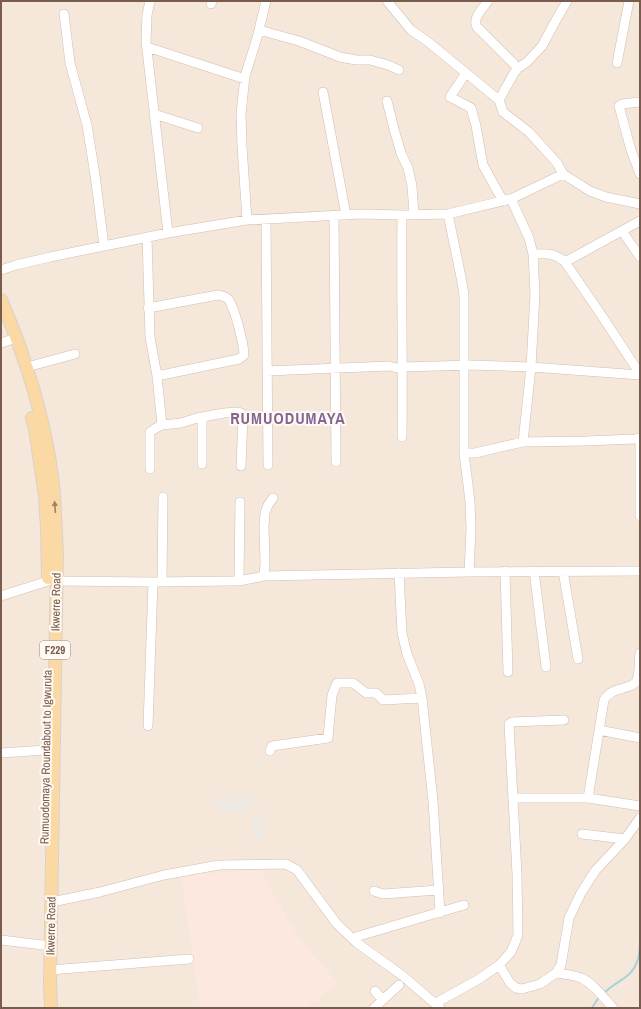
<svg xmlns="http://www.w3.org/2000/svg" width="641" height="1009" font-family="'Archivo Narrow',sans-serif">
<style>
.residential{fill:#f5e8da}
.commercial{fill:#fde8e0}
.industrial{fill:#efe9e4}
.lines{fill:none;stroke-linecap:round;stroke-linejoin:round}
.stream{stroke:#a5d3da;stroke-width:2}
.minor-casing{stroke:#d1beb0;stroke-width:10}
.major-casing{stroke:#dad1cd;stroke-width:14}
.minor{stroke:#fff;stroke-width:9}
.major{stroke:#fbd9a5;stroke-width:12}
.oneway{fill:#a18267}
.labels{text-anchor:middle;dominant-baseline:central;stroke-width:4;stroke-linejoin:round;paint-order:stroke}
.shield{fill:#fffaf3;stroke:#a28b7f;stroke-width:1}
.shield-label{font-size:11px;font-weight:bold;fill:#7a5c4d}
.street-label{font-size:12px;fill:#7a5c4d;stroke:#fffaf3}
.district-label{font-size:16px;font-weight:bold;letter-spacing:1px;fill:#846695;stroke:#fffaf3}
</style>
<rect width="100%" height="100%" fill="#fdf6ec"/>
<path class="residential" d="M 1,1 L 640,1 L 640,1008 L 1,1008 Z"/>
<path class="commercial" d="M 260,870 L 294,930 L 312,954 L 338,983 L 305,1008 L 200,1008 L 181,875 Z"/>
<path class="industrial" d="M 252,797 L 252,810 L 217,812 L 216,799 Z
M 262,814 L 264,837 L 254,838 L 252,815 Z"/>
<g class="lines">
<path class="stream" d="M 604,993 C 611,986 619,982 627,976 C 641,965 640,948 640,932
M 592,1008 L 599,997"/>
<g class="minor-casing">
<path id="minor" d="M 150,1 L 147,15 L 146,41 L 168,233
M 387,1 L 411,30 L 427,41 L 499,100 L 503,112 L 529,132 L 557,163 L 563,174 L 590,191 L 606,197 L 640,204
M 488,1 C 483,8 472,18 477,27 L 518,68
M 211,4 L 212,1
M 64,14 L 70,63 L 87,125 L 95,175 L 104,246
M 259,30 L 299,41 L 340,57 L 356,60 L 370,60 L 388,65 L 399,70
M 147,47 L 245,79
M 617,63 L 629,1
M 466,73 L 450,97 L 456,100 L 471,108 L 476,126 L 483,165 L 499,194 L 504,201
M 323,92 L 346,215
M 499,100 L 514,73 L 518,68 L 527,62 L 542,46 L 555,22 L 567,1
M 387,101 L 394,129 L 401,153 L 408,168 L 412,186 L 414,214
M 640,102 L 622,104 L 619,106 L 631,150 L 640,174
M 154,114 L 198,128
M 511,199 L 529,238 L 533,254 L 535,294 L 531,367 L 523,442
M 448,214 L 461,277 L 464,295 L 464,453 L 470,501 L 471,529 L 469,572
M 402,215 C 401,289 403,363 402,437
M 334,216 L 336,462
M 247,220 L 242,146 L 241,114 L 245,76 L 257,38 L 266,1
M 266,220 L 268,465
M 622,231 L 640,257
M 147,237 L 150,337 L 157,376 L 162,425
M 533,254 C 546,254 554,252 565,262 L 602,316 L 640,374
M 565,262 L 640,221
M 1,270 L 16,265 L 50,257 L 104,246 L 168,233 L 247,220 L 361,214 L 402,215 L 448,214 L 511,199 L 563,174
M 148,308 L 218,295 C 223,296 227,297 229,300 C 235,310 244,344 244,355 L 239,359 L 157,376
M 1,343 L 10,340
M 27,367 L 75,354
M 267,371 L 389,366 L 397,368 L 403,367 L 472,365 L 531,367 L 640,375
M 202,417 L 202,464
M 640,438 L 640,516
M 464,453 L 475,453 L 523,442 L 586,441 L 635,439 L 640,438
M 150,469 L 150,432 L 156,428 L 162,425 L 181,423 L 197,418 L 224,413 L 238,412 L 241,413 L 243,416 L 241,466
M 505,571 L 508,672
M 534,571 L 546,667
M 563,571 L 578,659
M 399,573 L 402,633 L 407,654 L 419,684 L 422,698 L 433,801 L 440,913
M 264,576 L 265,563 L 264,526 L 265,513 L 268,505 L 273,498
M 56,581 L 153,582 L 231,581 L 239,581 L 264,576 L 469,572 L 640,571
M 239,581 L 240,502
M 162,582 L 163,497
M 1,596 L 48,581
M 148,726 L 153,582
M 599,730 L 640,738
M 270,751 L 272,746 L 328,738 L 332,695 L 337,683 L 353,683 L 366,693 L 376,693 L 383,700 L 422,698
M 1,753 L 46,750
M 513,798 L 588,798 L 640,806
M 588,798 L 604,700 C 612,686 630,690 636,682 C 640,676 639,661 640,653
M 582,834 L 625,839
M 374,891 L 383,894 L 438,890
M 52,902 L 100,892 L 164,875 L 219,865 L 286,864 L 297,870 L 337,924 L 357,943 L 403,976 L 440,1008
M 352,938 L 464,905
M 1,940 L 43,945
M 499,965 L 510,983 L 516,988 L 522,989 L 540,984 L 556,973 L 561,965 L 569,918 L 581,893 L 595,871 L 625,839 L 640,818
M 50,970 L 189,959
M 556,973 C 565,974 573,975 581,978 C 593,983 604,998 613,1008
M 375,991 L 383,1000
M 436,1003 L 479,979 L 499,965 L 511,952 L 518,935 L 517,874 L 509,724 L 512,722 L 564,720
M 374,1008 L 399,985"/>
</g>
<g class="major-casing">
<path id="major" d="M 1,300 C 9,319 17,337 23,357 C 38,399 50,450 54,494 C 55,514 56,533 57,553 L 50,983 L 51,1008
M 32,418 L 35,429 L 45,496 L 47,528 L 48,578"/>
</g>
<use href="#minor" class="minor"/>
<use href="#major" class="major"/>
</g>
<defs><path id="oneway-solid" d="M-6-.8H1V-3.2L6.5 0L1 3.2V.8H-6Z"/></defs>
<use class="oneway" href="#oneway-solid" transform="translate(55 507) rotate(-94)"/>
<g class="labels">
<rect class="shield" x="40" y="641" width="30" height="18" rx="3"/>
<g class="shield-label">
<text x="55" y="650">F229</text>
</g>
<g class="street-label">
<text transform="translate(56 602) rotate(-89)">Ikwerre Road</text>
<text transform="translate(46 757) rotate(-89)">Rumuodomaya Roundabout to Igwuruta</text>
<text transform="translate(51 926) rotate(-89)">Ikwerre Road</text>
</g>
<g class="district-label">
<text x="288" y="418">RUMUODUMAYA</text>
</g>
</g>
<rect width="641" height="1009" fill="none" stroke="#7a5c4d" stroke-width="4"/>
</svg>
